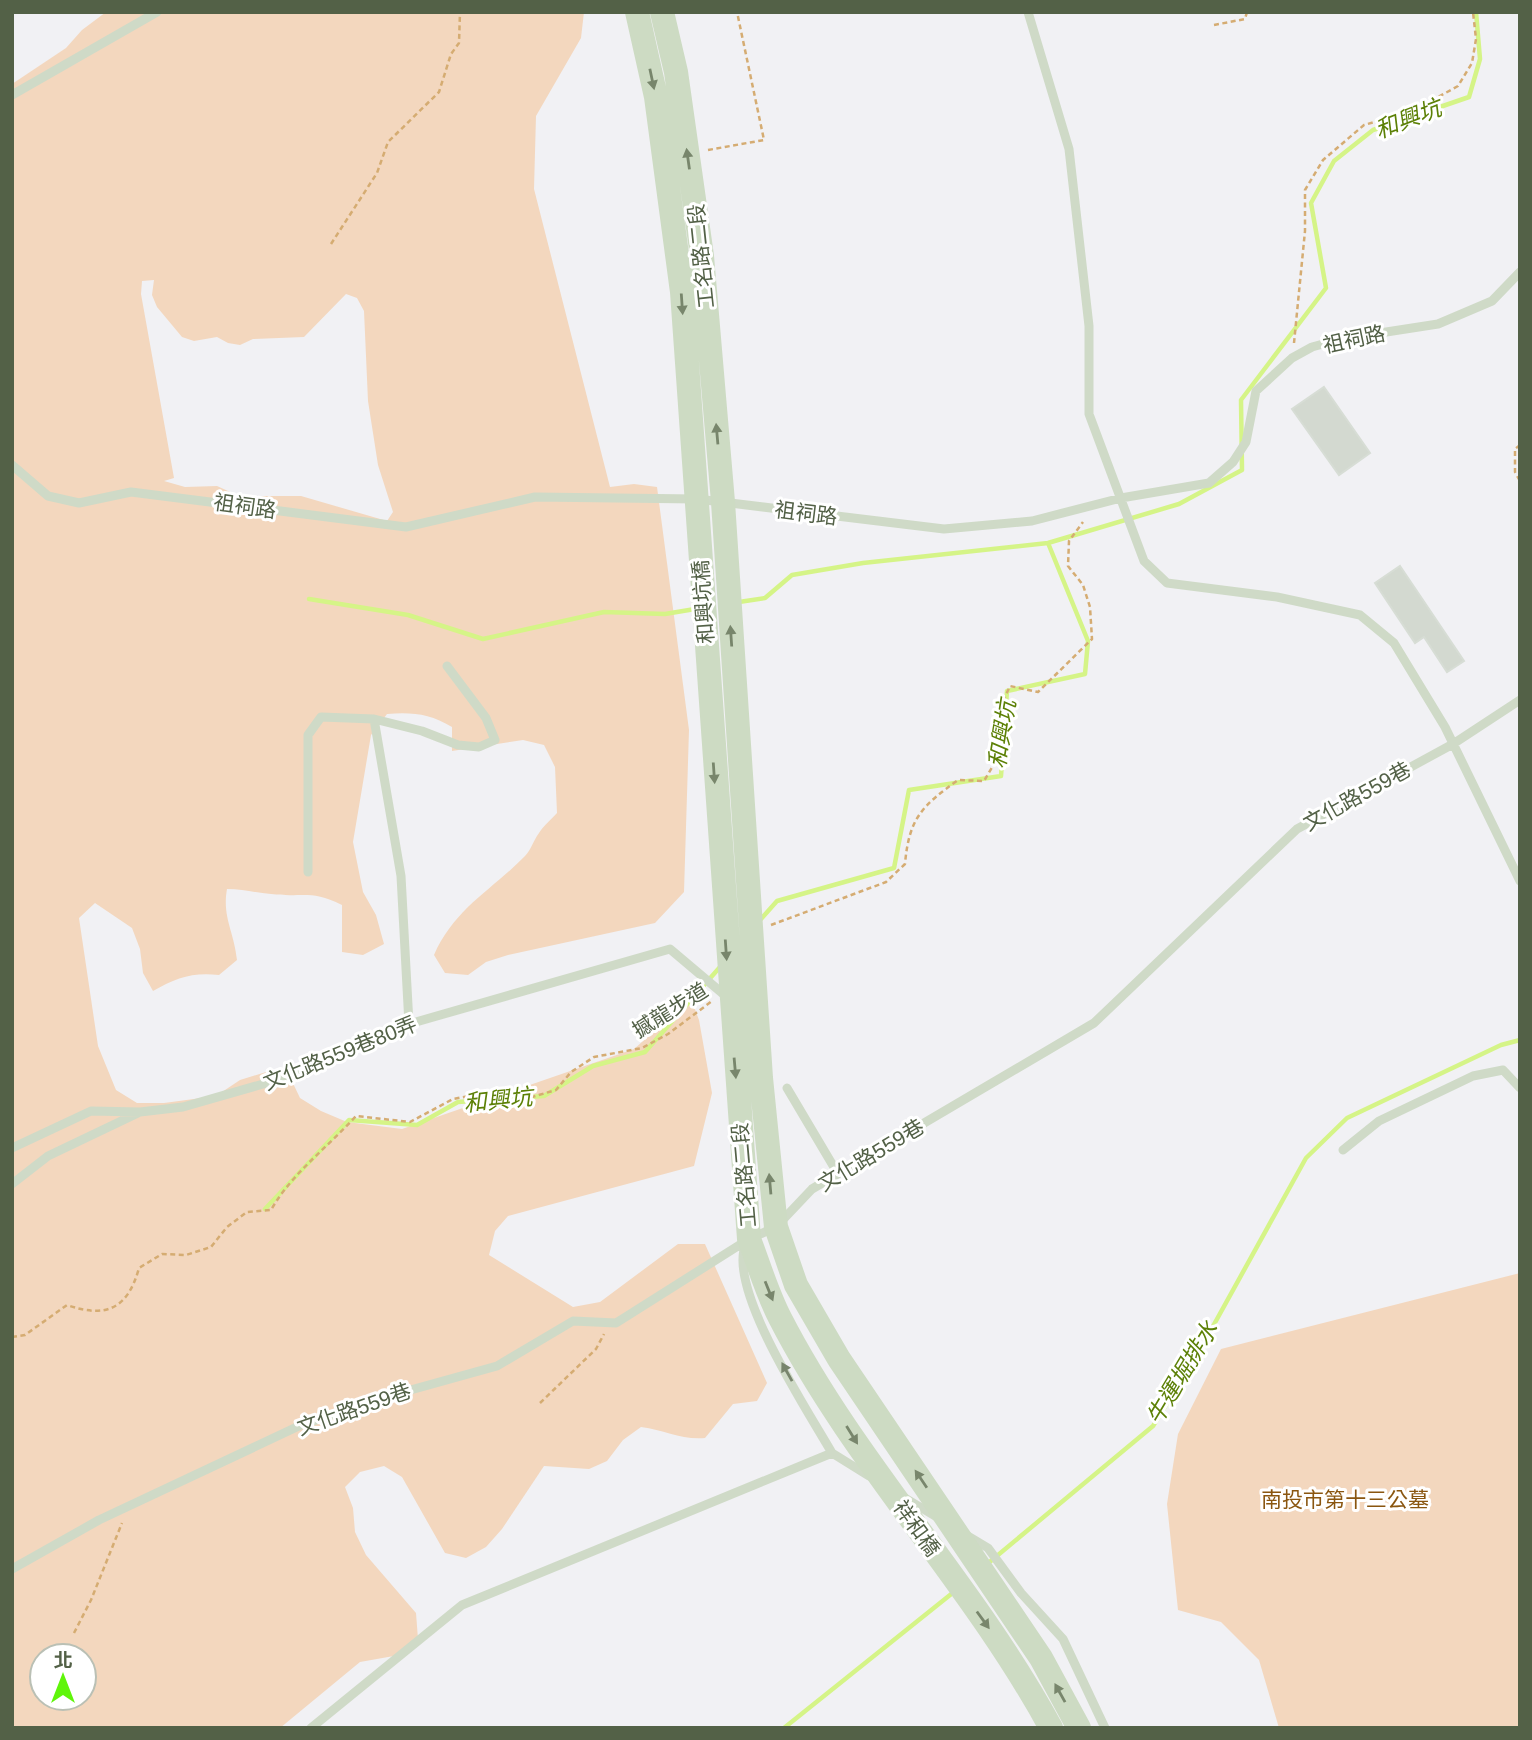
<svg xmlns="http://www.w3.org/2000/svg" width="1532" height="1740" font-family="Arial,'Noto Sans TC',sans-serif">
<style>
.green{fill:#f3d7be;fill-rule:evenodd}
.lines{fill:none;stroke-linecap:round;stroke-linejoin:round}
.stream{stroke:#d5f487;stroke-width:4.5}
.building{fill:#d3d9d0;stroke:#d7ddd5;stroke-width:2}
.path{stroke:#d5ac72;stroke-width:2.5;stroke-dasharray:5 3.5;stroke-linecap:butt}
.service{stroke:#cfdac7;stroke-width:9}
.secondary{stroke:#cddbc3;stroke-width:24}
.oneway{fill:#78866c}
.oneway2{fill:#78856d}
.labels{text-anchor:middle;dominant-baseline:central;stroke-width:6;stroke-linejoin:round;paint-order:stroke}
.street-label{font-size:21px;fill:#536147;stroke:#fff}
.park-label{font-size:21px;fill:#8a5610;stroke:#fff}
.water-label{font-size:23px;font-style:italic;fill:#5c8006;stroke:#fff}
</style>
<rect width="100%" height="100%" fill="#f1f1f4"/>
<path class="green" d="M 106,12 L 584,12 L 581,38 L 536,116 L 534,189 L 610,487 L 634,484 L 657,487 L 689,730 L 684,892 L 655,923 L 508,955 L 486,962 L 468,975 L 445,973 L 434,955 C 455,908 491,891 525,856 C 531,850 533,841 539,833 C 543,826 551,820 557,813 L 555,767 L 544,745 L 523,740 L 452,751 L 452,727 C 430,714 413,712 387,714 L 371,735 L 353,842 L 363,892 L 376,915 L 384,944 L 363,955 L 342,952 L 342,905 C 310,889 303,898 271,894 C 256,893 243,889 227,889 C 222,917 234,931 237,960 L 219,975 C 192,972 176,978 153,991 L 143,973 L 140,949 L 132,928 L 95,903 L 79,918 L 98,1046 L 116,1090 L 137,1103 L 164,1103 L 216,1096 L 240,1080 L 266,1072 L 290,1077 L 300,1098 L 321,1111 L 347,1122 L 402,1129 L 634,1049 L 691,999 L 699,1020 L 712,1093 L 694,1166 L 508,1216 L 495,1231 L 489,1255 L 573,1307 L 600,1302 L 678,1244 L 705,1244 L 767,1383 L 757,1401 L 733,1404 L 705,1438 C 681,1440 665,1430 641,1427 L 623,1440 L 607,1461 L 589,1469 L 544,1466 L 502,1529 L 486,1547 L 466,1558 L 445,1553 L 402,1477 L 384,1466 L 360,1472 L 345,1487 L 353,1508 L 355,1532 L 366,1555 L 416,1613 L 418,1639 L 405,1654 L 360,1662 L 280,1728 L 12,1728 L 12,84 L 66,48 L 82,30 ZM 154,280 L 152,295 L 157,307 L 182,337 L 194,341 L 217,337 L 228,343 L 240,345 L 253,339 L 304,337 L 346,294 L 357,298 L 364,311 L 368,401 L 378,465 L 393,512 L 387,521 L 301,496 L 239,496 L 217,486 L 185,487 L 164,481 L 174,478 L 141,294 L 142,281 ZM 42,1656 L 84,1656 L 84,1698 L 42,1698 Z
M 1520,1273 L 1520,1728 L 1279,1728 L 1259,1660 L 1221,1622 L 1178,1610 L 1167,1504 L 1178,1434 L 1221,1349 Z"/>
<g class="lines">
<path class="stream" d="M 309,599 L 408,615 L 483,639 L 604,612 L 665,614 L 695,609
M 739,602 L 765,598 L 792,575 L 863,563 L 1048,543 L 1179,504 L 1242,470 L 1241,400 L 1326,288 L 1311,203 L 1334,161 L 1373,130 L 1469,97 L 1480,59 L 1476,12
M 760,920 L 777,901 L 894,868 L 909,790 L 1001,776 L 1007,691 L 1085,674 L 1088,641 L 1048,543
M 265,1209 L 349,1120 L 417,1125 L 458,1102 L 544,1096 L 593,1066 L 645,1052 L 720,967
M 986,1565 L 1153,1426 L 1201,1348 L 1306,1158 L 1347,1118 L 1501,1045 L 1520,1040
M 784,1728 L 955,1591"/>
</g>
<path class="building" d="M 1324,387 L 1370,453 L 1339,475 L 1292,409 Z
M 1400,566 L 1464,661 L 1447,672 L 1424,637 L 1415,643 L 1375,583 Z"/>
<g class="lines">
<path class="path" d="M 1214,25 L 1245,19 L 1247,12
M 708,150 L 764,140 L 737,12
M 331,244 L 377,173 L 388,142 L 439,92 L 451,54 L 459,43 L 460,12
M 1294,343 L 1305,231 L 1305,190 L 1323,160 L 1364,125 L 1413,111 L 1458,86 L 1472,63 L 1476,39 L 1473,12
M 1520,445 L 1515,449 L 1515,472 L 1520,481
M 771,925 L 886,882 L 905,864 C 909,818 922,806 958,780 L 984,781 L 997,759 L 1005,735 L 999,710 L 1010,686 L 1038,692 L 1092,639 L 1090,607 L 1083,585 L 1068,566 L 1069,541 L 1083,522
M 12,1337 L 25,1335 L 67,1305 C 107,1319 128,1308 139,1268 L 162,1254 L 186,1255 L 211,1247 L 227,1227 L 247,1212 L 271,1210 C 292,1173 327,1148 356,1116 L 410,1122 L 453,1099 L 480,1094 L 532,1097 L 556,1090 L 571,1072 L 594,1057 L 642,1048 L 668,1034 L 712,1001
M 540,1403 L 596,1349 L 604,1334
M 74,1633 L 91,1600 L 122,1523"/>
<path class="service" d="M 1028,12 L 1069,149 L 1089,326 L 1089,414 L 1144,561 L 1167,583 L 1277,597 L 1360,615 L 1394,643 L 1445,727 L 1520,881
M 12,95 L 157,12
M 12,465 L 48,496 L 79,503 L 131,492 L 406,527 L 535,497 L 697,499 L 944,529 L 1032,521 L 1121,498 L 1209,483 L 1233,462 L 1246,442 L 1256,391 L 1292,358 L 1312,347 L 1341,339 L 1438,324 L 1492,301 L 1520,272
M 374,719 L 401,876 L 409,1024
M 308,872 L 308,735 L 321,717 L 374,719 L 422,731 L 458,745 L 479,747 L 495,740 L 486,718 L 447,666
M 787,1088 L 838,1174
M 12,1148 L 91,1111 L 140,1112 L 183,1107 L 277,1080 L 409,1024 L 670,949 L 728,998
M 1343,1150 L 1379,1121 L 1473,1076 L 1503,1070 L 1520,1088
M 12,1184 L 48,1156 L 138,1113
M 746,1244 C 726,1287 808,1411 832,1453
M 905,1498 L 935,1516
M 968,1536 L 988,1548 L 1021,1593 L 1063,1639 L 1105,1728
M 12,1569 L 99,1520 L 301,1425 L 407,1391 L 497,1366 L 573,1321 L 616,1323 L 749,1239 L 776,1227 L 812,1189 L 1094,1023 L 1297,829 L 1453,744 L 1520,700
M 311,1728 L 462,1605 L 832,1453 L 869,1476"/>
<path class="secondary" d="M 637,12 L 656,97 L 682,292 L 749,1239 C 759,1265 767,1293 780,1318 C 855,1464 973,1584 1051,1728
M 662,12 L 676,72 L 702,256 L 723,502 L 761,1078 L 776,1227 L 796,1285 L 839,1359 L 1041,1658 L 1079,1728"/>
</g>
<defs><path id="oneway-solid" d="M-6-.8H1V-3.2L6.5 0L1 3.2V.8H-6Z" transform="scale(1.75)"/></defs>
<g class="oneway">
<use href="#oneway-solid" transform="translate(652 79) rotate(78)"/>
<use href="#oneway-solid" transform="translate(688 159) rotate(-98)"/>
<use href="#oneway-solid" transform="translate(682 304) rotate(86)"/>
<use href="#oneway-solid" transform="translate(717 434) rotate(-95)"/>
<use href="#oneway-solid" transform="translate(731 636) rotate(-94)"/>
<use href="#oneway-solid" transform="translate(714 773) rotate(86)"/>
<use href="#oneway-solid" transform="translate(726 950) rotate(86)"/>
<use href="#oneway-solid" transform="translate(735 1068) rotate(85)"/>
<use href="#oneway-solid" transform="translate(770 1184) rotate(-95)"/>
<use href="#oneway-solid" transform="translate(769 1291) rotate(68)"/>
<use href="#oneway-solid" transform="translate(852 1435) rotate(58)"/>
<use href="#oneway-solid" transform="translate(921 1479) rotate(-124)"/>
<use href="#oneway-solid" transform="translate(983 1620) rotate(54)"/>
<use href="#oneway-solid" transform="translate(1060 1693) rotate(-119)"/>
</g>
<use class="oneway2" href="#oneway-solid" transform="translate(787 1372) rotate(-119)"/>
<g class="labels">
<g class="street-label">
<text transform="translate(701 256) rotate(-96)">工名路二段</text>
<text transform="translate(1354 339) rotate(-12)">祖祠路</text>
<text transform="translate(245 506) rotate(8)">祖祠路</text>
<text transform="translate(806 513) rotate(7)">祖祠路</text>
<text transform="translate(703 602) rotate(-94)">和興坑橋</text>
<text transform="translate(1357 796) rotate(-29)">文化路559巷</text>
<text transform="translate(670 1010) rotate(-32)">撼龍步道</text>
<text transform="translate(340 1053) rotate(-22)">文化路559巷80弄</text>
<text transform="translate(871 1155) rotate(-31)">文化路559巷</text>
<text transform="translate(744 1175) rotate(-95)">工名路二段</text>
<text transform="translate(354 1409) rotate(-19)">文化路559巷</text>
<text transform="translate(917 1528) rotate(54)">祥和橋</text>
</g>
<g class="park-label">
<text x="1345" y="1499">南投市第十三公墓</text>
</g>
<g class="water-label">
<text transform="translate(1408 119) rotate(-21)">和興坑</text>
<text transform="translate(1002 734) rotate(-81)">和興坑</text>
<text transform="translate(498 1100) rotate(-6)">和興坑</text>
<text transform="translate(1182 1373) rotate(-59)">牛運堀排水</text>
</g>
</g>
<rect width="1532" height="1740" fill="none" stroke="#536147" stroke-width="28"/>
<g transform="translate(63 1677)"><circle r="33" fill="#ffffff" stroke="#bac0b5" stroke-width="2"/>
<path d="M0-5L12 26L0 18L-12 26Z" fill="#5ff50a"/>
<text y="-10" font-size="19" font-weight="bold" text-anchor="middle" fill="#536147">北</text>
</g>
</svg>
